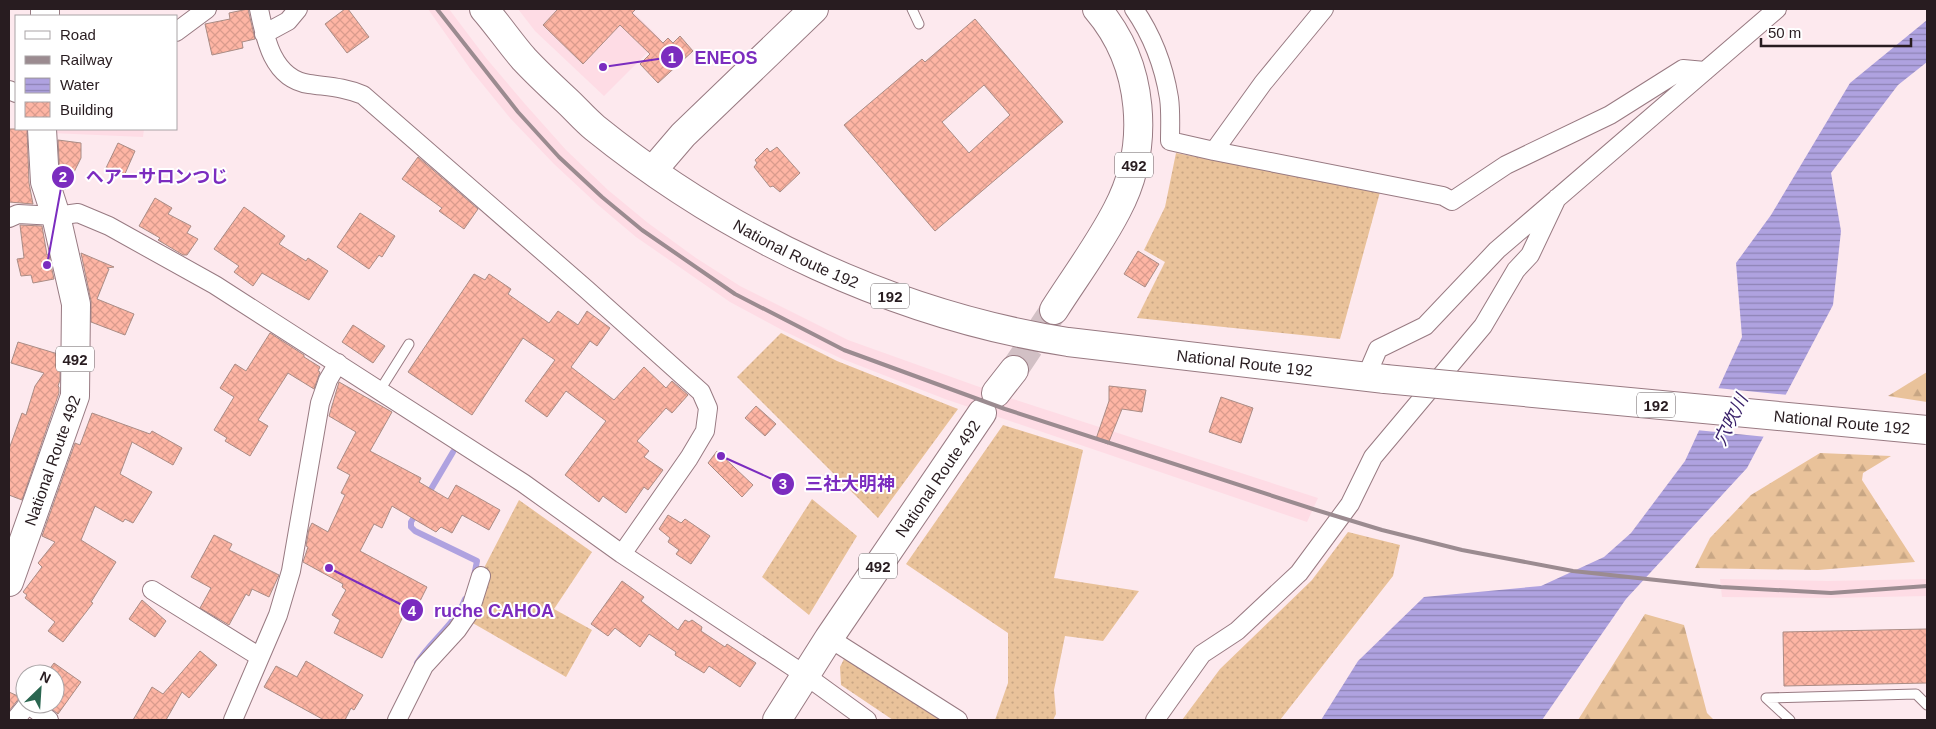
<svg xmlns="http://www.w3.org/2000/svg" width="1936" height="729" font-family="Helvetica,'Noto Sans JP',sans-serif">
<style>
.built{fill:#fedce5}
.grass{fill:url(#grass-dots)}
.forest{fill:url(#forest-firs)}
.water{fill:url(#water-rules)}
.pier{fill:#fde9ee}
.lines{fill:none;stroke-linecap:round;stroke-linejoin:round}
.stream{stroke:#afa2e0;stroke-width:6}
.building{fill:url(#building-cross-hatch);stroke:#aa8c85;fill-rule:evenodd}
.trunk-tunnel{stroke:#d2c0c5;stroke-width:28;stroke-dasharray:28 14;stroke-linecap:butt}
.service-casing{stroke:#987a82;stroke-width:11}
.minor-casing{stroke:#987a82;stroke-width:20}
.trunk-casing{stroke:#987a82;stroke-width:30}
.service{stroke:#fff;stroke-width:9}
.minor{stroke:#fff;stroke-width:18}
.trunk{stroke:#fff;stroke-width:28}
.rail{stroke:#9b8b90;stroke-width:4}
.trunk-bridge-casing{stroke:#987a82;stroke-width:30;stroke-linecap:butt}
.trunk-bridge{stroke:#fff;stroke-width:28}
.labels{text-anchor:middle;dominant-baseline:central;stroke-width:4;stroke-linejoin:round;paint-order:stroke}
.shield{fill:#fff;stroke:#686063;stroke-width:1}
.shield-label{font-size:15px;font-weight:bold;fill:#281c20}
.street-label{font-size:16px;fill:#281c20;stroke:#fff}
.water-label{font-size:18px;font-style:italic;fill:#3a226a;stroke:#fff}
.leader{fill:none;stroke:#7b2cbf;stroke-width:2}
.callout-dot{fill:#7b2cbf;stroke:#fff;stroke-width:2}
.mark-label{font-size:15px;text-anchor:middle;font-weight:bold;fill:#fff}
.callout-label{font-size:18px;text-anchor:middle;font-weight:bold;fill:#7b2cbf;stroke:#fff;stroke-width:4;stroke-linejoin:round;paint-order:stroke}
</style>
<defs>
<pattern id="grass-dots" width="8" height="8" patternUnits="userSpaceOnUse" patternTransform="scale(1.25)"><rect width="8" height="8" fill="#e9c29a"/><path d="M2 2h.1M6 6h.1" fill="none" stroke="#c8a684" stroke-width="1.8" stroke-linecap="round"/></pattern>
<pattern id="forest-firs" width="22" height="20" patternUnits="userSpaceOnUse" patternTransform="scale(1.25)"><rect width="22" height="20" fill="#e9c29a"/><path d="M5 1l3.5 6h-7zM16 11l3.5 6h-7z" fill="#c8a684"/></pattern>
<pattern id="water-rules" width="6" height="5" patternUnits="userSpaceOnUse" patternTransform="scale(1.25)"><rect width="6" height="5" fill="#afa2e0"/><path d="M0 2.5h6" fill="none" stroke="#8e83b5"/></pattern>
<pattern id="building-cross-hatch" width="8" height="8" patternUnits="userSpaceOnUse" patternTransform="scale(1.25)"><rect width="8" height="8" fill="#feb5a4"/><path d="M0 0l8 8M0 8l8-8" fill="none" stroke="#da9b8d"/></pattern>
</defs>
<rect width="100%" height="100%" fill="#fde9ee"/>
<path class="built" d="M 428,9 L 449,9 L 486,58 L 525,104 L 566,150 L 608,190 L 648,223 L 696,258 L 740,286 L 848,340 L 1013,399 L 1318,498 L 1307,522 L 945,399 L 840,358 L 784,331 L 730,302 L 636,237 L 597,204 L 554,164 L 510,118 L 471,70 Z
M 518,9 L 630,9 L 661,39 L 604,96 L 535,31 Z
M 51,129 L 144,129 L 143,137 L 51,133 Z
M 1720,579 L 1828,581 L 1927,579 L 1927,596 L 1829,598 L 1722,597 Z"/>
<path class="grass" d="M 1176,153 L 1380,192 L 1340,339 L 1137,318 L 1165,262 L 1144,250 L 1165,207 Z
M 781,333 L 837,361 L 958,409 L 878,518 L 737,377 Z
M 1003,425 L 1083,450 L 1054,578 L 1139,591 L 1103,641 L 1065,636 L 1054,690 L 1056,714 L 1053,720 L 995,720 L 1008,683 L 1008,633 L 906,564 Z
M 812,499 L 857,536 L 809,615 L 762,577 Z
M 519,500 L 592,552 L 554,609 L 592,630 L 566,677 L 471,622 L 485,566 Z
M 1348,532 L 1400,545 L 1393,576 L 1280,720 L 1182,720 L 1220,669 L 1312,580 Z
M 844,659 L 946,720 L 893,720 L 841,685 L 840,667 Z"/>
<path class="forest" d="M 1927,372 L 1927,402 L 1888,396 Z
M 1820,453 L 1891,456 L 1863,473 L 1862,480 L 1915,562 L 1818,570 L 1695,568 L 1710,538 L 1751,495 Z
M 1645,614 L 1684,625 L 1707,713 L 1714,720 L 1578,720 Z"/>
<path class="water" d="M 1927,20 L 1927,62 L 1898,85 L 1831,173 L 1841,231 L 1833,305 L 1747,468 L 1626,599 L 1542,720 L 1321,720 L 1358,661 L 1424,597 L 1541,586 L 1604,557 L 1631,533 L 1685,461 L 1742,337 L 1736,263 L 1771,215 L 1850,83 Z"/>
<path class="pier" d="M 1717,388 L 1789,395 L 1767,437 L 1696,430 Z"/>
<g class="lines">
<path class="stream" d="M 427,496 L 453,452
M 418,511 L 411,522 L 411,527 L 415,531 L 477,561 L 474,576
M 417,663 C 431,640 455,625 465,599"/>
</g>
<path class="building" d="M 248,9 L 255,39 L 242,42 L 243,48 L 212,55 L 205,24 L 230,19 L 229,13 Z
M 345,9 L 348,9 L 369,37 L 347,53 L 325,24 Z
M 558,9 L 636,9 L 632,13 L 663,43 L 668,38 L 673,43 L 680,36 L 693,51 L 658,83 L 640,64 L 650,54 L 620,25 L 583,64 L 543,25 Z
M 975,19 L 1063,122 L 935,231 L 844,125 L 922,59 L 925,62 ZM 984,85 L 1010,115 L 969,153 L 942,122 Z
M 9,129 L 27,129 L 29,183 L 33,204 L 9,202 Z
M 58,140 L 81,143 L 81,158 L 65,190 L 60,179 Z
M 118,143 L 135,151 L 124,176 L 106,168 Z
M 777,147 L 800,173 L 780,192 L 773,186 L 770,187 L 754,167 L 757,163 L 755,160 L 767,148 L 770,152 Z
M 418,157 L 478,209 L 464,229 L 439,211 L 442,208 L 402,179 Z
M 155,198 L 172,208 L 168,214 L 191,226 L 187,233 L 198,239 L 187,255 L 183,255 L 158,240 L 160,238 L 139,226 Z
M 244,207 L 285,236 L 279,244 L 306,261 L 308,258 L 328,271 L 309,300 L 262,273 L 253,286 L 234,272 L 239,266 L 214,249 Z
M 360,213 L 395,236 L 382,257 L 379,255 L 369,269 L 337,247 Z
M 20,225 L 42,226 L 47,255 L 49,255 L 54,279 L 33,283 L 31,275 L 21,276 L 17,259 L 24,258 Z
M 1138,251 L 1159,264 L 1145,287 L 1124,274 Z
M 81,253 L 114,267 L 107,268 L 109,269 L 97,299 L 134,314 L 125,335 L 91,322 L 91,301 Z
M 474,274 L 485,280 L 489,274 L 511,289 L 508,294 L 549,323 L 558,311 L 578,325 L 587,311 L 610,328 L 597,346 L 590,341 L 571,367 L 614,400 L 644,367 L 666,388 L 672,381 L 688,395 L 672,413 L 666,408 L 637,441 L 649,451 L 644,457 L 663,470 L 648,490 L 644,487 L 626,513 L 603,496 L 599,502 L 565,475 L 606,421 L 566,391 L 547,417 L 525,401 L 555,360 L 523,338 L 472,415 L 408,372 Z
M 353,325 L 385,346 L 373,363 L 342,342 Z
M 270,333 L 304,355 L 304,357 L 320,367 L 318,371 L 320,372 L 314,389 L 288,373 L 258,420 L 268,426 L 250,456 L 225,441 L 227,438 L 214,430 L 234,397 L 220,388 L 235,364 L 246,371 Z
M 18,342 L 58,354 L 60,351 L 60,380 L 58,386 L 59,387 L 59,393 L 22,500 L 9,495 L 9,449 L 22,413 L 26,415 L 35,386 L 44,373 L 11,363 Z
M 339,382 L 392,412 L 370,451 L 421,478 L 419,482 L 448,499 L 456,485 L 500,510 L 489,530 L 462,515 L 452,533 L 441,527 L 436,532 L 392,506 L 382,528 L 374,524 L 360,551 L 427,587 L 414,613 L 407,609 L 382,658 L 334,633 L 340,620 L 332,615 L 346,590 L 342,587 L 343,584 L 303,562 L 308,547 L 306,546 L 309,529 L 312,523 L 328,532 L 345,495 L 341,493 L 350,475 L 337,468 L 356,432 L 329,416 Z
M 1109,386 L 1146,390 L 1142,412 L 1122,409 L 1108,444 L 1096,439 L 1109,401 Z
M 1221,397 L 1253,408 L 1241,443 L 1209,432 Z
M 756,406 L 776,424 L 765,436 L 745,418 Z
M 92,413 L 150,434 L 152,431 L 182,448 L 173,465 L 132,442 L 120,474 L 152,492 L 133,523 L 125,519 L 123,522 L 95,506 L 81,540 L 116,562 L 91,602 L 93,603 L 63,642 L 48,631 L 55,622 L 25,598 L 27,595 L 23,592 L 42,567 L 38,563 L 55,542 L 42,536 L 75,443 L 80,445 Z
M 717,451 L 753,485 L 742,497 L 708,463 Z
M 668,515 L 681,523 L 685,519 L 710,536 L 691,564 L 676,554 L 679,550 L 668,542 L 670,538 L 659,529 Z
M 214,535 L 232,544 L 229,550 L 279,575 L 269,597 L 252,589 L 249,596 L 246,594 L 229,625 L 200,608 L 211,588 L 191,577 Z
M 622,581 L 644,597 L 641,601 L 678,630 L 685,620 L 689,622 L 692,620 L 702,627 L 701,631 L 725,647 L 727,644 L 756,663 L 740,687 L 709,666 L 704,673 L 675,655 L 676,652 L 649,634 L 640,647 L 615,628 L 608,636 L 591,624 Z
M 142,600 L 166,621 L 155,637 L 129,619 Z
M 1927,629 L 1927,683 L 1784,686 L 1783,632 Z
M 200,651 L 217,665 L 189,698 L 182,692 L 166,720 L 133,720 L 152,687 L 163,694 Z
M 306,661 L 363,695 L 354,710 L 351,708 L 345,720 L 324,720 L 264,687 L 276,666 L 297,677 Z
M 54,663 L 81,682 L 58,714 L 46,704 L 55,704 L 55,674 L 46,674 Z
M 9,692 L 20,697 L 9,711 Z"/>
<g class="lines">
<path class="trunk-tunnel" d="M 1014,370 L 1054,310"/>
<g class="service-casing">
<path id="service" d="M 912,9 L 919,24
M 380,390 L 409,344
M 1790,720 L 1766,698 L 1916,694 L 1927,705"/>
</g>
<g class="minor-casing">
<path id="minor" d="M 259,9 C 265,39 273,79 309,84 C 330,87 343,87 363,95 L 586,289 L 701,392 L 708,408 L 705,431 L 689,458 L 622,554
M 1134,9 C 1152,35 1164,67 1169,98 C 1171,112 1170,127 1170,141 L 1214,151 L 1443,196 L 1452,201 L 1506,165 L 1610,115 L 1683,69 L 1705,71
M 176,32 L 207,9
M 264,34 L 288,21 L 298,9
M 9,90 L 16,93
M 1214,151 L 1263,83 L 1324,9
M 9,218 L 18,214 L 56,216 L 78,213 L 109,226 L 215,285 L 523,483 L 622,554 L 805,675 L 867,720
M 1366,377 L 1378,349 L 1425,326 L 1497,250 L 1777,9
M 152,590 L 260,657
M 829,638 L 958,720
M 28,704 L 49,720
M 15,720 L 28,704
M 233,720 L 278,615 L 291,571 L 320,403 L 328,380 L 338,363
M 397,720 L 424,666 L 457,630 L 470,611 L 481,576
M 1155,720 L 1202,654 L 1237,631 L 1299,573 L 1350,504 L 1373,457 L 1483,326 L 1516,270 L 1530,255 L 1557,198"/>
</g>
<g class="trunk-casing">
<g id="trunk">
<path id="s1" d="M 484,9 C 498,25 510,43 524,59 C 537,73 551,86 565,99 C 575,108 584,119 595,128 C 730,237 896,315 1068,342 L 1385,379"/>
<path d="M 45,16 L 45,9"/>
<path d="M 653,170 L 683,135 L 814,9"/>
<path d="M 1054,310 C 1075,277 1099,245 1117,210 C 1151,146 1144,64 1097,9"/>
<path d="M 996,393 L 1014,370"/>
<path id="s2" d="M 9,582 L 75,396 L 76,304 L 56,216 L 45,182 L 42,129"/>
<path id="s3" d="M 777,720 L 829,638 L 982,413"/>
</g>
</g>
<use href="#service" class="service"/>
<use href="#minor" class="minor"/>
<use href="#trunk" class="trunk"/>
<path class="rail" d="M 437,9 L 518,112 L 559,157 L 602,197 L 642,230 L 735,294 L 844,350 L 1005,409 L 1313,509 L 1382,530 L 1462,550 L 1573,571 L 1721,587 L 1831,593 L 1927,586"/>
<g class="trunk-bridge-casing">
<g id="trunk-bridge">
<path id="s4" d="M 1385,379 L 1927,430"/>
</g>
</g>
<use href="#trunk-bridge" class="trunk-bridge"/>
</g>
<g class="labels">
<g class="shield">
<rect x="1115" y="152.5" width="38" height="25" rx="4"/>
<rect x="871" y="283.5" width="38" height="25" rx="4"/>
<rect x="56" y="346.5" width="38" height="25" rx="4"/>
<rect x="1637" y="392.5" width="38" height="25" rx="4"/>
<rect x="859" y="553.5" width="38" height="25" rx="4"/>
</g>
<g class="shield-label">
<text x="1134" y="165">492</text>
<text x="890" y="296">192</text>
<text x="75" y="359">492</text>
<text x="1656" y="405">192</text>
<text x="878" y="566">492</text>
</g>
<g class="street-label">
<text stroke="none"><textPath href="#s1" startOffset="401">National Route 192</textPath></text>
<text stroke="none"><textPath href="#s1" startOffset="866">National Route 192</textPath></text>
<text stroke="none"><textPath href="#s4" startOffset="459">National Route 192</textPath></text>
<text stroke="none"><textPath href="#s2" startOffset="129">National Route 492</textPath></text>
<text stroke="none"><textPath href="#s3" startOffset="290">National Route 492</textPath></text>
</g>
<g class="water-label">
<text transform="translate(1731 420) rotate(-64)">穴吹川</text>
</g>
</g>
<path class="leader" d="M603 67L672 57M47 265L63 177M721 456L783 484M329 568L412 610"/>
<g class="callout-dot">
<circle cx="603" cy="67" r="5"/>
<circle cx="47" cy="265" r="5"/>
<circle cx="721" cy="456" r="5"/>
<circle cx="329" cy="568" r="5"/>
<circle cx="672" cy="57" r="12"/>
<circle cx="63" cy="177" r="12"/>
<circle cx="783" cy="484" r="12"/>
<circle cx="412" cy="610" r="12"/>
</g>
<g class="mark-label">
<text x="672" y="63">1</text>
<text x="63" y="182">2</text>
<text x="783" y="489">3</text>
<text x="412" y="616">4</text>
</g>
<g class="callout-label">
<text x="726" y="64">ENEOS</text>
<text x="157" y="183">ヘアーサロンつじ</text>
<text x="850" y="490">三社大明神</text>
<text x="494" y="617">ruche CAHOA</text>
</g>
<rect width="1936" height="729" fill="none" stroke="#281c20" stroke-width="20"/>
<rect x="15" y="15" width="162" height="115" fill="#ffffff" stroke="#a9a4a6"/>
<rect x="25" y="31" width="25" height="8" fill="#ffffff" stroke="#a9a4a6"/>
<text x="60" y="40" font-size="15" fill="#281c20">Road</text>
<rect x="25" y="56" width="25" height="8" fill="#9b8b90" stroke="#a9a4a6"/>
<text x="60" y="65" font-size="15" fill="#281c20">Railway</text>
<rect x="25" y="78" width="25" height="15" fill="url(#water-rules)" stroke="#a9a4a6"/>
<text x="60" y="90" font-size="15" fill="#281c20">Water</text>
<rect x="25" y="102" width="25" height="15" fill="url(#building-cross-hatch)" stroke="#a9a4a6"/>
<text x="60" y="115" font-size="15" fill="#281c20">Building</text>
<g transform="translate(40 689) rotate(25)"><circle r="24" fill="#ffffff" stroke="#a9a4a6"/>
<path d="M0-4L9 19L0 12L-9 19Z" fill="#2a6650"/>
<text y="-8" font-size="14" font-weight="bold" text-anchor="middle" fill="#281c20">N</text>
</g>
<path d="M1761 38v8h150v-8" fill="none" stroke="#281c20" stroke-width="2.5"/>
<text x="1768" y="38" font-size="15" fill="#281c20" stroke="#ffffff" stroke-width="4" paint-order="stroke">50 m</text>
</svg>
